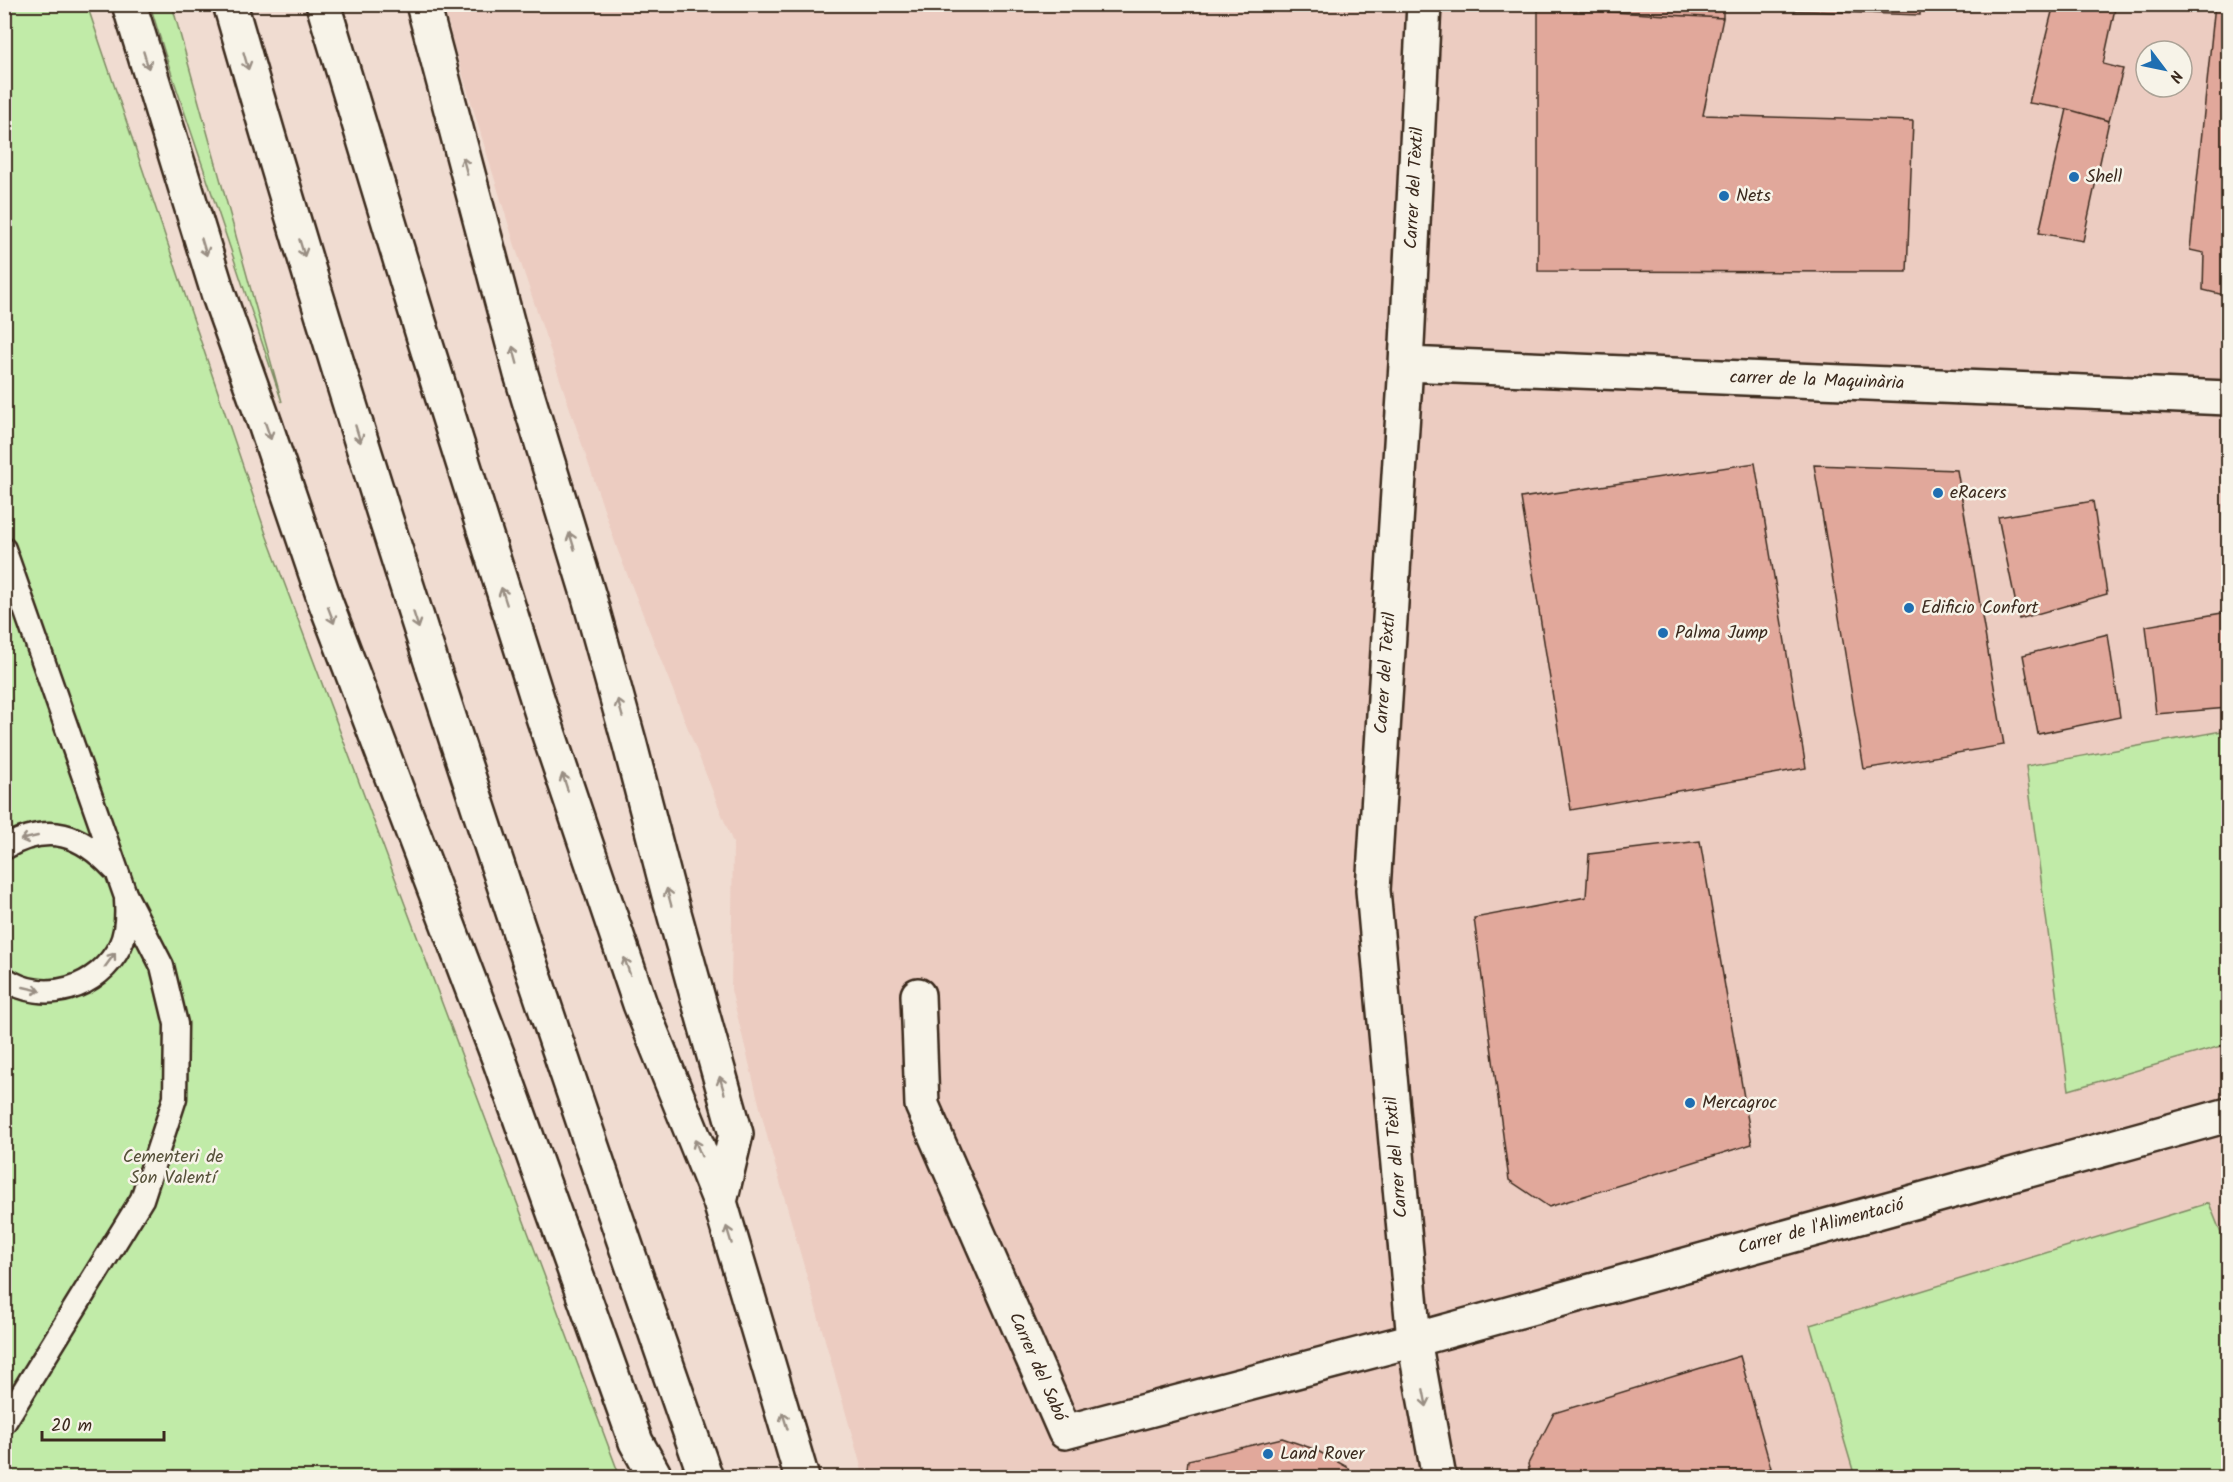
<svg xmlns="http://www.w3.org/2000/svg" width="2233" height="1482" font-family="Kalam,sans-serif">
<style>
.built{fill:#ecccc1;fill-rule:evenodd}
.green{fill:#c1eba8;stroke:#7e8a63;stroke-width:1.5}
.building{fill:#e1a89b;stroke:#3b2a1e;stroke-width:1.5}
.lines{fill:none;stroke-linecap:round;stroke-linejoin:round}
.lane-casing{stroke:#3b2a1e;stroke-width:27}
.street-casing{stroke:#3b2a1e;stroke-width:38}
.highway-casing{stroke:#3b2a1e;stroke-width:38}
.lane{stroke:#f7f3e8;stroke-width:22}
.street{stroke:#f7f3e8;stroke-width:33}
.highway{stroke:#f7f3e8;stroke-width:33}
.oneway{stroke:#998e83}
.poi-dot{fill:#1f6fb2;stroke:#f7f3e8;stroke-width:2}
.labels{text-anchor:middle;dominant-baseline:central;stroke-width:5;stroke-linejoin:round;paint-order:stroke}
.poi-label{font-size:18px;fill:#3b2a1e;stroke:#f7f3e8;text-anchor:start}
.street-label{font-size:18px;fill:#3b2a1e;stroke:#f7f3e8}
.park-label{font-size:18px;fill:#56513a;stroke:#f7f3e8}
</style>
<rect width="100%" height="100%" fill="#f0dcd1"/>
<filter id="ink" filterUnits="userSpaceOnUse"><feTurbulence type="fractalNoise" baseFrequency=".0167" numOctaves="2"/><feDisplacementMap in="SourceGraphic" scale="12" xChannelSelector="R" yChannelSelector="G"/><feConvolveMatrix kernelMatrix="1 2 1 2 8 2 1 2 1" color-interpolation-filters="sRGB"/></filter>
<g filter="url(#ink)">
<path class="built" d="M 444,5 L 2228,5 L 2228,1477 L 864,1477 L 768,1140 L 731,990 L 733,843 L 618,551 L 516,249 L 453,43 ZM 2146,51 L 2182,51 L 2182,87 L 2146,87 Z"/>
<path class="green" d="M 5,5 L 87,5 L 267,537 L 620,1477 L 5,1478 Z
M 150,5 L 172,5 L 282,402 L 165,54 Z
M 2228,730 L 2228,1044 L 2069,1090 L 2026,766 Z
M 2209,1203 L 2228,1251 L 2228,1477 L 1855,1477 L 1810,1325 Z"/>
<path class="building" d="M 1538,4 L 1920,4 L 1920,15 L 1723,8 L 1723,18 L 1538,8 Z
M 2054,4 L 2116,4 L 2103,64 L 2123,69 L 2109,121 L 2067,109 L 2029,103 Z
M 2215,4 L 2228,4 L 2228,296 L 2203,290 L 2204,253 L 2190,250 Z
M 1538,8 L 1723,18 L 1703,115 L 1913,121 L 1907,272 L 1538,271 Z
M 2067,109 L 2109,121 L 2083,241 L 2039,233 Z
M 1755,463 L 1806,768 L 1571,810 L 1521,498 Z
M 1814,465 L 1957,470 L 2004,745 L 1864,769 Z
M 2093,501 L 2107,594 L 2019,619 L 1998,517 Z
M 2228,612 L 2228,708 L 2156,714 L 2146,626 Z
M 2108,634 L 2120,717 L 2038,734 L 2023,655 Z
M 1700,841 L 1752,1144 L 1549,1207 L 1509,1180 L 1474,918 L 1586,897 L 1589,854 Z
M 1740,1356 L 1771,1468 L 1745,1478 L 1531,1478 L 1528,1464 L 1554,1413 Z
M 1282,1438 L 1314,1449 L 1349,1468 L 1352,1478 L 1186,1478 L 1188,1460 Z"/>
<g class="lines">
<g class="lane-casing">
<path id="lane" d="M 4,549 L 125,894 L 162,966 L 176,1024 L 175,1098 L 142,1199 L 4,1423
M 4,848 C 49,822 81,834 114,869
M 4,978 C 44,1006 99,988 120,946 C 127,932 127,915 126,900"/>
</g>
<g class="street-casing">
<path id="street" d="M 1424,4 L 1406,364 L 1373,890 L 1414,1340 L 1439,1478
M 1406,364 L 2228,398
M 918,995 L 922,1105 L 1065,1432 L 1414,1340 L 2228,1115"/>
</g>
<g class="highway-casing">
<path id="highway" d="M 129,4 L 218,293 L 265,424 L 325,601 L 499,1059 L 636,1442 L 656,1478
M 230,4 C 373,501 536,990 706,1478
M 323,4 L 423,335 L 543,717 L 640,1004 L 720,1202 L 802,1478
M 423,4 L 521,374 L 589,597 L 630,745 L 669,895 L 736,1134 L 720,1202"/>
</g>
<use href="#lane" class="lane"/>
<use href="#street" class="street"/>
<use href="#highway" class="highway"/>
</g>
<defs><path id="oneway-shaft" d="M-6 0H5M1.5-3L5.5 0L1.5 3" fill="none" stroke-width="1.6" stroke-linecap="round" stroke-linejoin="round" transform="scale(1.5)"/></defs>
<g class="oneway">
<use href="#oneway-shaft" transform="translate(146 60) rotate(73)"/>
<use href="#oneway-shaft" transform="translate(246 61) rotate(74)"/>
<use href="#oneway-shaft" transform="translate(465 166) rotate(-105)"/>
<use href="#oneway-shaft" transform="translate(204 247) rotate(73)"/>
<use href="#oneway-shaft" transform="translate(302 248) rotate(73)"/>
<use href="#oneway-shaft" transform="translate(515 355) rotate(-105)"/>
<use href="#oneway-shaft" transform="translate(268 431) rotate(71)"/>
<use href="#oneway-shaft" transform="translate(358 434) rotate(73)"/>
<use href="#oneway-shaft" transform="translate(572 541) rotate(-107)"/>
<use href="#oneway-shaft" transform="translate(504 596) rotate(-108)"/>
<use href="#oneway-shaft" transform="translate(331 615) rotate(69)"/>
<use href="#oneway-shaft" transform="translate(416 620) rotate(72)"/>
<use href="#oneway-shaft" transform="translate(620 708) rotate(-106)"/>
<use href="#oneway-shaft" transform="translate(565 782) rotate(-108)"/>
<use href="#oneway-shaft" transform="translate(29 838) rotate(167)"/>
<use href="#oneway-shaft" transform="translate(669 897) rotate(-105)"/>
<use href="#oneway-shaft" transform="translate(110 960) rotate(-54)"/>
<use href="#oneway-shaft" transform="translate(627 966) rotate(-109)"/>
<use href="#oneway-shaft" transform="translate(32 989) rotate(13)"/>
<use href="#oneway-shaft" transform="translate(722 1085) rotate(-106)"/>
<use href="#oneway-shaft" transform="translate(698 1148) rotate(-112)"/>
<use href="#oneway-shaft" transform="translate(729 1235) rotate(-107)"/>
<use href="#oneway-shaft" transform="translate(1425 1398) rotate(79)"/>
<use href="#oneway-shaft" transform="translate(785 1421) rotate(-107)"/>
</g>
</g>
<g class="poi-dot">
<circle cx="2074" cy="177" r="6"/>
<circle cx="1724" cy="196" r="6"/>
<circle cx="1938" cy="493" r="6"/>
<circle cx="1909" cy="608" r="6"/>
<circle cx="1663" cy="633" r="6"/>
<circle cx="1690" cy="1103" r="6"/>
<circle cx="1268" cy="1454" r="6"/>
</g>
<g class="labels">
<g class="poi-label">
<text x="2086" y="177">Shell</text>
<text x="1736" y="196">Nets</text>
<text x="1950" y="493">eRacers</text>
<text x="1921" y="608">Edificio Confort</text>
<text x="1675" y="633">Palma Jump</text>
<text x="1702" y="1103">Mercagroc</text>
<text x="1280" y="1454">Land Rover</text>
</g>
<g class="street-label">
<text transform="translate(1415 188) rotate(-87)">Carrer del Tèxtil</text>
<text transform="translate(1817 381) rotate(2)">carrer de la Maquinària</text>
<text transform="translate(1386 673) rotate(-86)">Carrer del Tèxtil</text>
<text transform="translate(1397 1157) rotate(-95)">Carrer del Tèxtil</text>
<text transform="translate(1821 1227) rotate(-15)">Carrer de l'Alimentació</text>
<text transform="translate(1037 1367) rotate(66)">Carrer del Sabó</text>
</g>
<g class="park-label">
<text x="173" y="1157">Cementeri de<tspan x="173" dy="21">Son Valentí</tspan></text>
</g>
</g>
<rect width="2233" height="1482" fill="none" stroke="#f7f3e8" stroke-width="24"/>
<rect x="12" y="12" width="2209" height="1458" fill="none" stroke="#3b2a1e" stroke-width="2" filter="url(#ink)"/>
<g transform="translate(2164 69) rotate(122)"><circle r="28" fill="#f7f3e8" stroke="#aca397" stroke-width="1.5"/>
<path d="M0-4.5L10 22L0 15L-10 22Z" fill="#1f6fb2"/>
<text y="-9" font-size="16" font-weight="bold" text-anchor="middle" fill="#3b2a1e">N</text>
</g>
<path d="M42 1431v9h122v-9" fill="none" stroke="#3b2a1e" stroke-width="3"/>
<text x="51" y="1431" font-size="18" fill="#3b2a1e" stroke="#f7f3e8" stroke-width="4.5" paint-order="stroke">20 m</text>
</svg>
